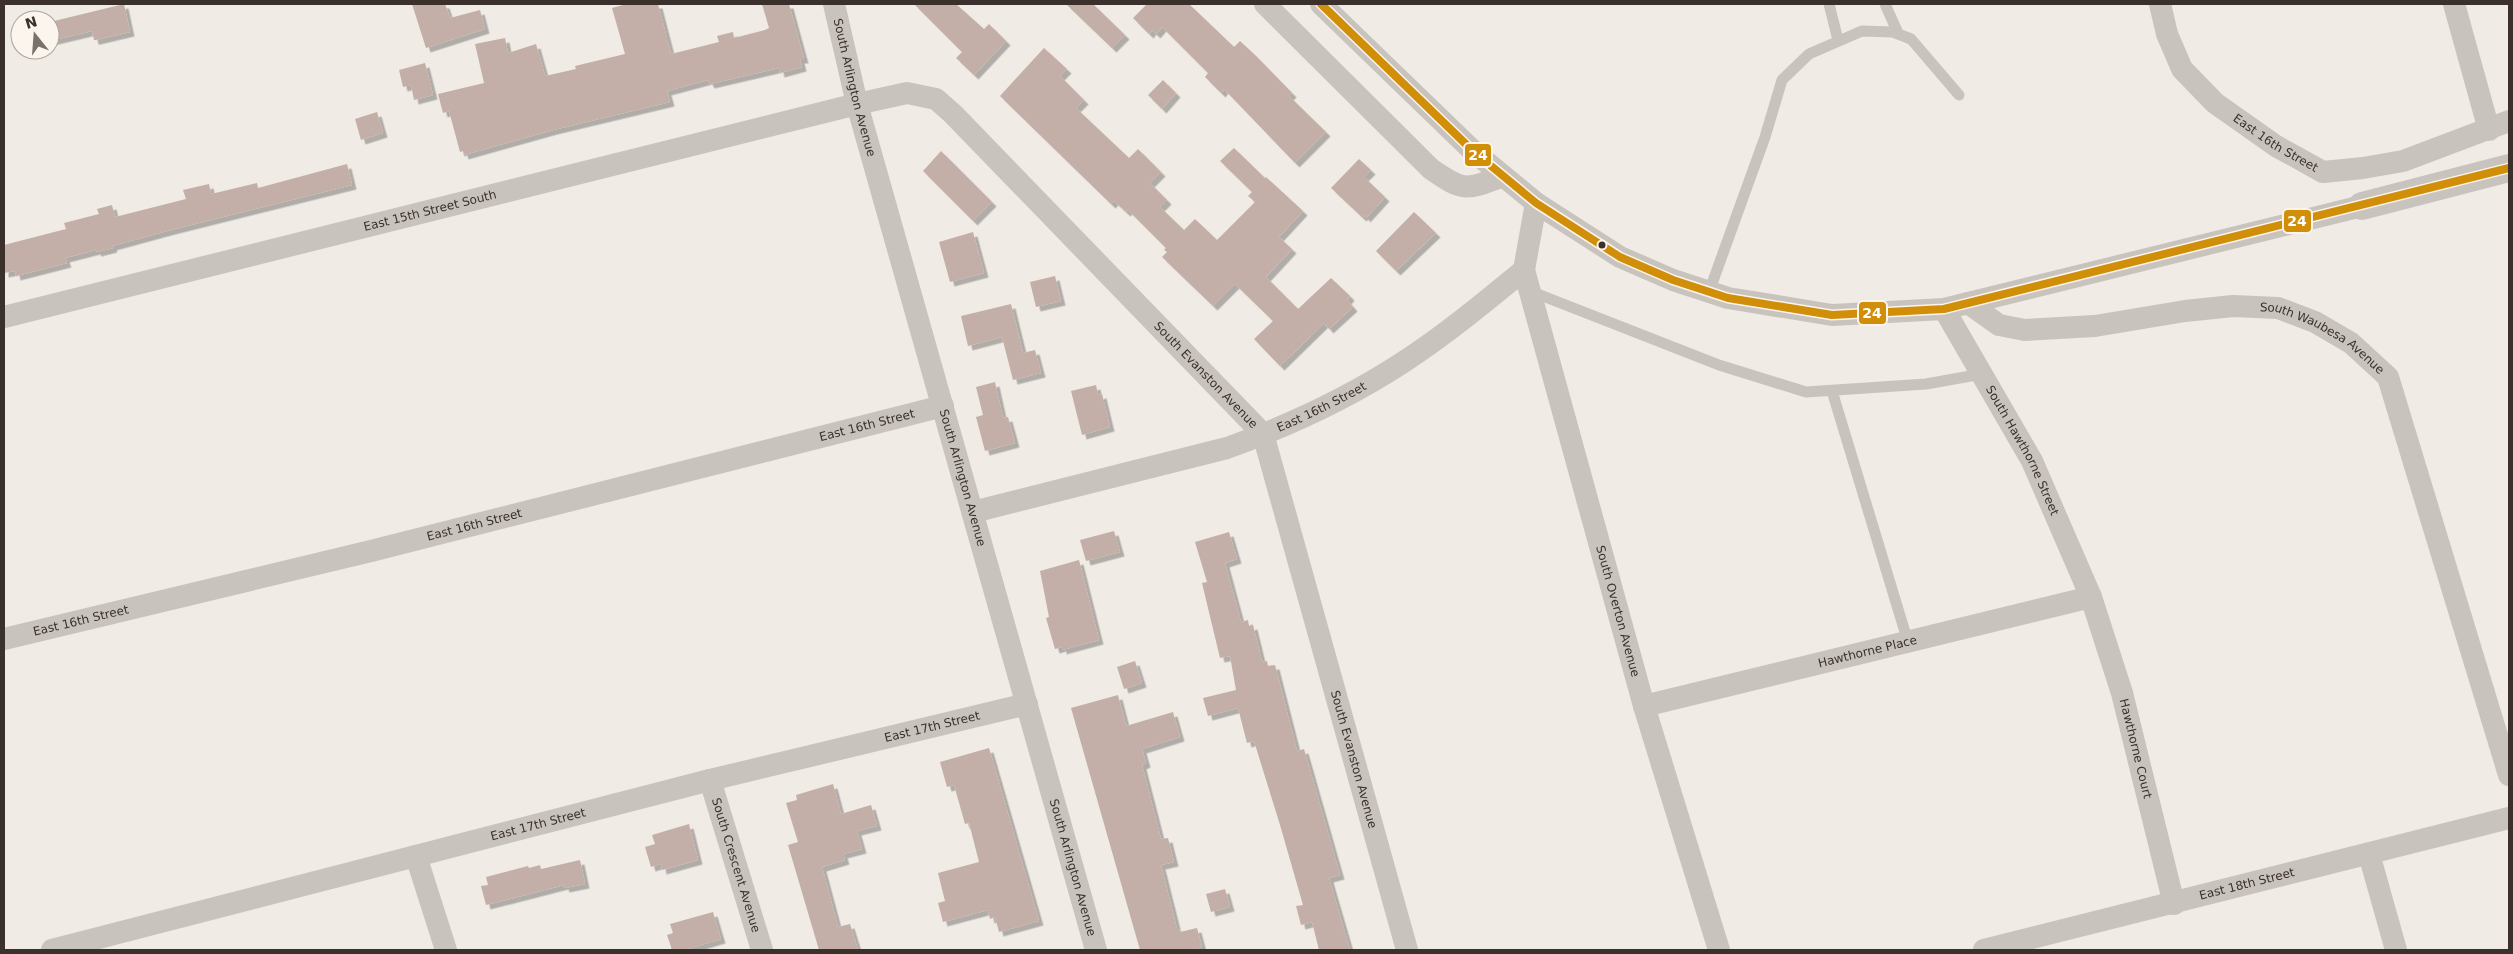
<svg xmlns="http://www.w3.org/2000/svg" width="2513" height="954" font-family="'DejaVu Sans',sans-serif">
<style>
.building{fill:#c3afa7;filter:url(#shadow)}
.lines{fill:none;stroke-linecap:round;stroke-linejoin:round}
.service{stroke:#c9c3be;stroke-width:11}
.minor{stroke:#c9c3be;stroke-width:22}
.tertiary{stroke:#c9c3be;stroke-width:28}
.bus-1-casing{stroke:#fbf5ee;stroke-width:11}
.bus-1{stroke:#d18e09;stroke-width:8}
.bus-dot{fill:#3b302b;stroke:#fbf5ee;stroke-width:2}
.labels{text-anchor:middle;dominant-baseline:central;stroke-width:4;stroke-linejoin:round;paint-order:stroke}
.street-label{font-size:12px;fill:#3b302b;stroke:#fbf5ee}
.line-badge{stroke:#fbf5ee;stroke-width:2}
.badge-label{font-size:14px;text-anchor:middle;font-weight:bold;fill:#fff}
</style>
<defs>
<filter id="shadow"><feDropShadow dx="4.5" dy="4.5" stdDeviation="0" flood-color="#0004"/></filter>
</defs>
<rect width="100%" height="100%" fill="#f0ebe5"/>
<path class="building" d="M 124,4 L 130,32 L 96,40 L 94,40 L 92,31 L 50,41 L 50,22 Z
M 412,4 L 445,4 L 450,18 L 480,10 L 485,29 L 426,48 Z
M 627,4 L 658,4 L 671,54 L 719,42 L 717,36 L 733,32 L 734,38 L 765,30 L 769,28 L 762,4 L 789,4 L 804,59 L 800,59 L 802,67 L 780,73 L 779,68 L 710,84 L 708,80 L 667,91 L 670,102 L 553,130 L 464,155 L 463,151 L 460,152 L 449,111 L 443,113 L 438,94 L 484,83 L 475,44 L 505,38 L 508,53 L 536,44 L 545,76 L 576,69 L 575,66 L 625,54 L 612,8 Z
M 914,4 L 956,4 L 984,29 L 989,24 L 1006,41 L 974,75 L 956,58 L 962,52 Z
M 1066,4 L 1093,4 L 1125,35 L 1112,48 Z
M 1147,4 L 1189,4 L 1234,47 L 1240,41 L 1257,57 L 1292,93 L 1289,96 L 1326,132 L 1295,163 L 1224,89 L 1221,93 L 1205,77 L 1208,73 L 1162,27 L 1156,34 L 1152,30 L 1149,34 L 1133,18 Z
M 1044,48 L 1067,69 L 1060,76 L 1084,100 L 1076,108 L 1129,158 L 1138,149 L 1161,172 L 1150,183 L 1167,200 L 1160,207 L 1184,230 L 1195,219 L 1217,240 L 1255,202 L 1248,196 L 1252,192 L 1220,161 L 1234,148 L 1265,178 L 1266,177 L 1303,211 L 1279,237 L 1292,249 L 1266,277 L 1298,309 L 1331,278 L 1350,296 L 1347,300 L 1353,307 L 1329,329 L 1324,323 L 1280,366 L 1254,339 L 1273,321 L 1235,284 L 1213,306 L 1162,257 L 1167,252 L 1164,250 L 1166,248 L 1128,210 L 1126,212 L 1114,201 L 1111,204 L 1000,96 Z
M 425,63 L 433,95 L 414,100 L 411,85 L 403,87 L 399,70 Z
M 1163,80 L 1176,93 L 1162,109 L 1148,95 Z
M 377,112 L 383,133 L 361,140 L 355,119 Z
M 941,151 L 992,202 L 973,221 L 923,171 Z
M 1359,159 L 1371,170 L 1364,177 L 1385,197 L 1366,218 L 1364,215 L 1362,217 L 1331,188 Z
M 347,164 L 352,185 L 167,231 L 112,246 L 113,248 L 97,252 L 96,250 L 65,258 L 67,263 L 16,276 L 15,271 L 4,273 L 4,245 L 66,229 L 64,223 L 99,214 L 97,209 L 112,205 L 115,217 L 186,199 L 183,190 L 209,184 L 211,194 L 257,183 L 258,188 Z
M 1414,212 L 1436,233 L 1396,271 L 1376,251 Z
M 973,232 L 984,273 L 950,282 L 939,242 Z
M 1055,276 L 1061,301 L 1036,307 L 1030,282 Z
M 1011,304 L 1023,353 L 1035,350 L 1041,373 L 1013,380 L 1002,337 L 968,346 L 961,316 Z
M 995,382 L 1003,418 L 1008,417 L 1015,443 L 985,451 L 976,417 L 983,415 L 976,387 Z
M 1096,385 L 1098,395 L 1102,394 L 1110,427 L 1082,435 L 1071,391 Z
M 1114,531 L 1120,552 L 1086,561 L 1080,540 Z
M 1229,532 L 1237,559 L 1225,563 L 1241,622 L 1248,620 L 1249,626 L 1253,625 L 1262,662 L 1267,661 L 1268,666 L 1275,665 L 1297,751 L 1304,749 L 1340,875 L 1329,878 L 1350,950 L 1319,950 L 1312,922 L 1301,925 L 1296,906 L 1303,905 L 1280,825 L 1254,741 L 1247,743 L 1238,708 L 1208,716 L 1203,698 L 1236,690 L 1230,656 L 1220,658 L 1202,583 L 1207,582 L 1195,542 Z
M 1079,560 L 1099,640 L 1062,650 L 1062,647 L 1055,649 L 1046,618 L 1049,617 L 1040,571 Z
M 1135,661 L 1142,683 L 1124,689 L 1117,667 Z
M 1118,695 L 1126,726 L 1173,712 L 1180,737 L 1142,749 L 1146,763 L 1142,765 L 1161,839 L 1168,838 L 1174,862 L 1161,865 L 1177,929 L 1179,929 L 1180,932 L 1197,928 L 1202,947 L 1192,950 L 1140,950 L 1071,708 Z
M 989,748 L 1039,921 L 999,932 L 995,917 L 990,919 L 988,910 L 943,922 L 938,903 L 945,901 L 938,873 L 979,862 L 969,823 L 965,824 L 954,785 L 947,787 L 940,762 Z
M 833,784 L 841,814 L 871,805 L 877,826 L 857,831 L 862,849 L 843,854 L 845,860 L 822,867 L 838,927 L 850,924 L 858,950 L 819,950 L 788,845 L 798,842 L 786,803 L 797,800 L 796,795 Z
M 689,824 L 698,860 L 662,870 L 661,864 L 651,867 L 645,847 L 655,844 L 652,835 Z
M 580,860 L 585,884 L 565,888 L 564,885 L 486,905 L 481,886 L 488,885 L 486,877 L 528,866 L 529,868 L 540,865 L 541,869 Z
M 1225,889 L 1230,907 L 1211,912 L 1206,894 Z
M 713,912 L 721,939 L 684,950 L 672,950 L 667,935 L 673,933 L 670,924 Z"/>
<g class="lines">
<path class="service" d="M 1829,4 L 1838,40
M 1885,4 L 1898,33
M 1530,291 L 1719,365 L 1806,392 L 1926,384 L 1982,374
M 1709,292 L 1765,137 L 1782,80 L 1809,54 L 1862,31 L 1893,32 L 1911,39 L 1959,95
M 1832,391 L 1908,642"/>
<g class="minor">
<path id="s1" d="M 834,4 L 857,104 L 1096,950"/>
<path d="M 1265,4 L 1431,169 C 1464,192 1466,190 1503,176"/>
<path d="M 1321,4 L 1473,151 L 1536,203 L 1620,257 L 1673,280 L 1728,298 L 1832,315 L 1944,309 L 2362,206"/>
<path id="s2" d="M 2160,4 L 2167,34 L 2182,69 L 2215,103 L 2276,146 L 2323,172 L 2363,168 L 2403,161 L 2509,121"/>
<path d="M 2454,4 L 2489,130"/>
<path id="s3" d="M 1536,203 L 1524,270 L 1644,706 L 1719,950"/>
<path id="s4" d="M 1968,303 L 1999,325 L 2025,330 L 2095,326 L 2185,311 L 2233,306 L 2278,308 L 2315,322 L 2351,343 L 2388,377 L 2509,775"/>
<path id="s5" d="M 1944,309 L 2032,461 L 2091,597 L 2122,693 L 2174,904"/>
<path id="s6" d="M 4,317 L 857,104 L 907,93 L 936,99 L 953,114 L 1263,434 L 1407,950"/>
<path id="s7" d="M 973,512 L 1227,448 C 1288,426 1348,398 1402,363 C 1445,335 1485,302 1524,270"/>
<path id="s8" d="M 4,639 L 371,551 L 943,406"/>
<path id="s9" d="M 1644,706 L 2091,597"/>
<path id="s10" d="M 710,780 L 762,950"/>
<path d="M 2369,854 L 2396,950"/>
<path d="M 416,856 L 446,950"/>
<path id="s11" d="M 52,950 L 710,780 L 1027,704"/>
<path id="s12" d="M 1984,950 L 2509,818"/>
</g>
<path class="tertiary" d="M 2362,206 L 2509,168"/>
<g class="bus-1-casing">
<path id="bus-1" d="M 1321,4 L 1473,151 L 1536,203 L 1620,257 L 1673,280 L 1728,298 L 1832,315 L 1944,309 L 2509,168"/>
</g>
<use href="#bus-1" class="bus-1"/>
</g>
<circle class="bus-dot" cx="1602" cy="245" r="4.5"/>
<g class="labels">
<g class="street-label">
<text stroke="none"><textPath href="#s1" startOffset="86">South Arlington Avenue</textPath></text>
<text stroke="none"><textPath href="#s2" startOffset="189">East 16th Street</textPath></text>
<text stroke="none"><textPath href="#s6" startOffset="439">East 15th Street South</textPath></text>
<text stroke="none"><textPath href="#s4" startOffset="372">South Waubesa Avenue</textPath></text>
<text stroke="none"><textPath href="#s6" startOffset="1346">South Evanston Avenue</textPath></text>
<text stroke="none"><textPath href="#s7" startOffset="365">East 16th Street</textPath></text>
<text stroke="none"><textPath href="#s8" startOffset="889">East 16th Street</textPath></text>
<text stroke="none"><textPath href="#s5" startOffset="162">South Hawthorne Street</textPath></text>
<text stroke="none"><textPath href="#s1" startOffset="491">South Arlington Avenue</textPath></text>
<text stroke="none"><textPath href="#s8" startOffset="484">East 16th Street</textPath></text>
<text stroke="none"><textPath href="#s3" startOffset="422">South Overton Avenue</textPath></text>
<text stroke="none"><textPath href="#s8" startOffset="79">East 16th Street</textPath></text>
<text stroke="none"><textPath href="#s9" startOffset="230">Hawthorne Place</textPath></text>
<text stroke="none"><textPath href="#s11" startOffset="908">East 17th Street</textPath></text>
<text stroke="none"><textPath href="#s5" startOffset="482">Hawthorne Court</textPath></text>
<text stroke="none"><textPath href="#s6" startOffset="1766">South Evanston Avenue</textPath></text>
<text stroke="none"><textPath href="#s11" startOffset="502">East 17th Street</textPath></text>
<text stroke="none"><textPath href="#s10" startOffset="89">South Crescent Avenue</textPath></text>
<text stroke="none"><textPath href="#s1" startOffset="896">South Arlington Avenue</textPath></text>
<text stroke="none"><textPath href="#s12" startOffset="271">East 18th Street</textPath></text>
</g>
</g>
<g class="line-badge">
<rect x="1464" y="143" width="28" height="24" rx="5" fill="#d18e09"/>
<rect x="2283" y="209" width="29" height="24" rx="5" fill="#d18e09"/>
<rect x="1858" y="301" width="29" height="24" rx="5" fill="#d18e09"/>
</g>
<g class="badge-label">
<text x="1478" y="160">24</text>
<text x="2297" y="226">24</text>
<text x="1872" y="318">24</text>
</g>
<rect width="2513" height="954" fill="none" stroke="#3b302b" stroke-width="10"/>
<g transform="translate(35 35) rotate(343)"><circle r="24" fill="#fbf5ee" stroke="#aea6a0"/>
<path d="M0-4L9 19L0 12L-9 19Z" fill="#7a716c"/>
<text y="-8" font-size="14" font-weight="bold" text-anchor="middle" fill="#3b302b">N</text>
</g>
</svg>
